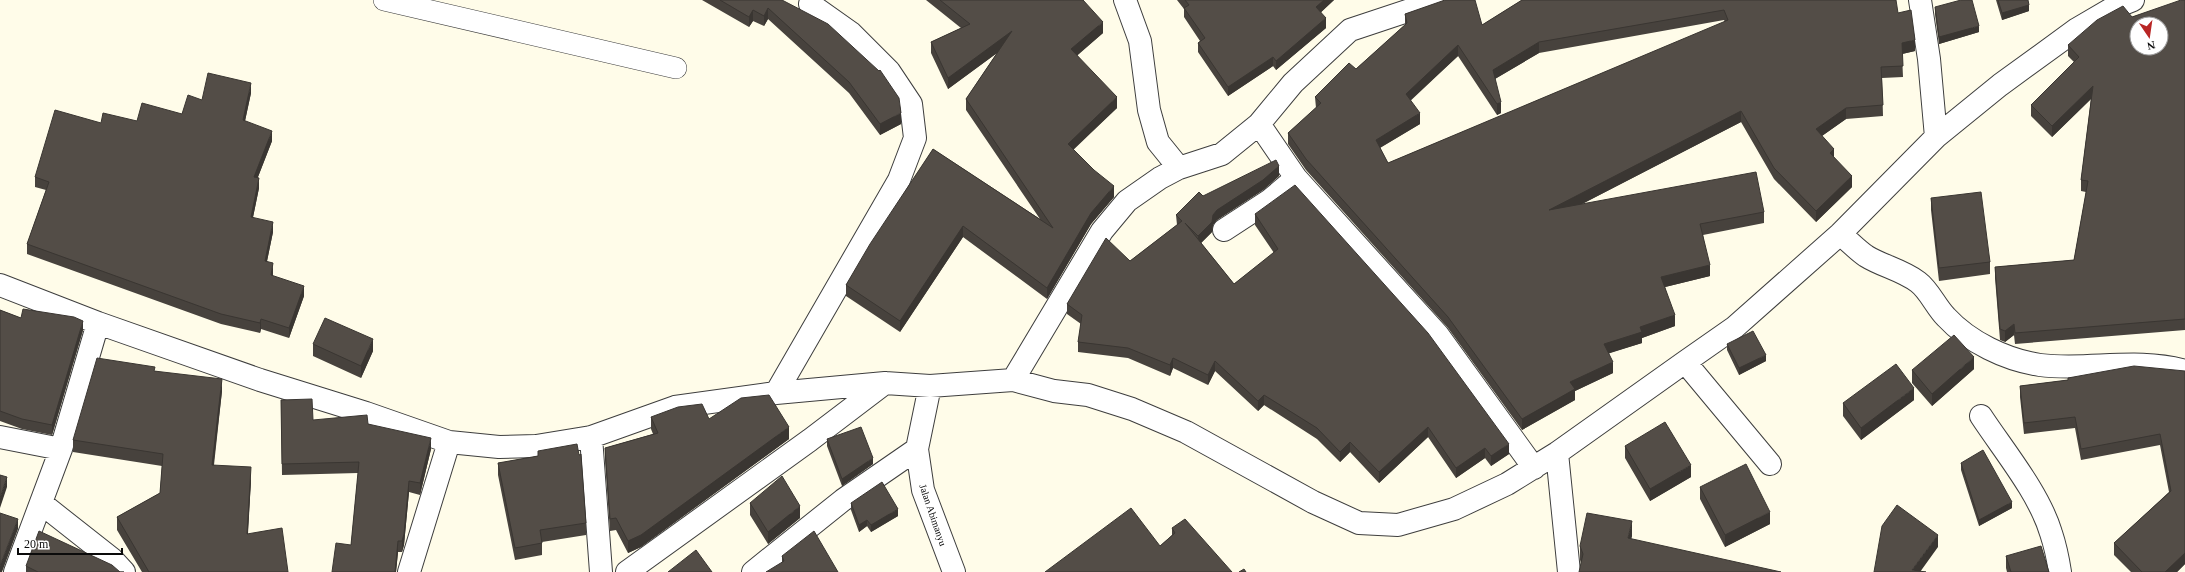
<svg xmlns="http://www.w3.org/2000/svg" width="2185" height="572" font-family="Georgia,serif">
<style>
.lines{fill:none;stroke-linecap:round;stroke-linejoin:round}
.lane-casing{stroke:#3e3e3e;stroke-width:22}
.street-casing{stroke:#3e3e3e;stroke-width:24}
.lane{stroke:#fff;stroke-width:21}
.street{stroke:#fff;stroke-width:22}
.wall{fill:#47423d;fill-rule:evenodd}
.shaded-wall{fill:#3a3632}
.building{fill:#534d47;stroke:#3a3632;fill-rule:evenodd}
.labels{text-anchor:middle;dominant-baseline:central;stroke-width:4;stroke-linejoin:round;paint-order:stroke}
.street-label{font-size:10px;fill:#0b0b0b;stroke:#fff}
</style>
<rect width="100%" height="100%" fill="#fffce9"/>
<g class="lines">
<g class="lane-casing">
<path id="lane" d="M 384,0 L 676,68"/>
</g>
<g class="street-casing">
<path id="street" d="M 1125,0 L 1140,41 L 1149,110 L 1158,142 L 1179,168 L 1222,154 L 1259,124 L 1293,83 L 1350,30 L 1440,0
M 1920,0 L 1929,59 L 1936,137
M 1259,124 L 1296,178 L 1438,335 L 1534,468
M 1224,230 L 1270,200 L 1296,178
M 1840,234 C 1849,241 1857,250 1866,256 C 1882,266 1902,270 1918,282 C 1929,290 1936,307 1946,317 C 1969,342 2006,360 2040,365 C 2088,371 2137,357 2185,371
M 0,285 L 98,323 L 260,380 L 366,413 L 449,442 L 499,447 L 536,446 L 591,437 L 675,407 L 776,393 L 885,383 L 930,386 L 1013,380 L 1054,391 L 1088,395 L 1132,409 L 1186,432 L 1313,502 L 1359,523 L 1398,525 L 1454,509 L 1507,484 L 1557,453 L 1685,362 L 1735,327 L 1840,234 L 1936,137 L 2000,85 L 2077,29 L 2113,8 L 2133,0
M 1685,362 L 1770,464
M 1013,380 L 1102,231 L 1127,201 L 1160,178 L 1179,168
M 930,386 L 917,449 L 923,490 L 954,572
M 776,393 L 899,180 L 915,138 L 911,104 L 889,71 L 851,33 L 810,4
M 1981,416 C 2004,451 2039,493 2051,533 C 2055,545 2058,559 2060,572
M 0,437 L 61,449
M 591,437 L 601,572
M 1557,453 L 1569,572
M 41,503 L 112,559 L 124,572
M 15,572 L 61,449 L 98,323
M 409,572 L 449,442
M 627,572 L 810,440 L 885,383
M 753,572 L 843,500 L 917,449"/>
</g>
<use href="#lane" class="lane"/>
<use href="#street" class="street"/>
</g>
<path class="wall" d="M 702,0 L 782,0 L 901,124 L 880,135 L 849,93 L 768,19 L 764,26 L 753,21 L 749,27 Z
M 926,0 L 1083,0 L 1103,33 L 1077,55 L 1117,108 L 1073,149 L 1114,197 L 1091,224 L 1047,299 L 963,237 L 900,332 L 846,296 L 846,285 L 933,149 L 1040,219 L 966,110 L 966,99 L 997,53 L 948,89 L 931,53 L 931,42 L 961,28 Z
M 1177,0 L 1334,0 L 1321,12 L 1326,28 L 1276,70 L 1273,66 L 1228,96 L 1198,52 L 1198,43 L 1200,41 L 1184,17 L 1184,9 Z
M 1522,0 L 1898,13 L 1915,51 L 1902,54 L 1903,77 L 1882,78 L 1883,116 L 1846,119 L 1822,136 L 1834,157 L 1852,187 L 1816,222 L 1774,179 L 1741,122 L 1582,204 L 1764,212 L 1764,223 L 1703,235 L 1710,276 L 1665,287 L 1675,326 L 1642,338 L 1642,343 L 1609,353 L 1613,373 L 1575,391 L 1575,400 L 1522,430 L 1448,328 L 1306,170 L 1288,144 L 1288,133 L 1316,108 L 1315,97 L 1356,69 L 1405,25 L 1405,14 L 1444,1 L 1482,25 ZM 1724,20 L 1725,22 L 1388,163 L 1380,148 L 1420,124 L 1410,100 L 1458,56 L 1497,115 L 1501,113 L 1495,79 L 1539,53 Z
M 1996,0 L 2028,0 L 2029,11 L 2002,20 Z
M 2185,0 L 2185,330 L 2015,344 L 2014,335 L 2005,342 L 2000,340 L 1995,278 L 1995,267 L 2074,260 L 2086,192 L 2081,191 L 2081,180 L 2091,99 L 2052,137 L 2031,116 L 2031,105 L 2074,62 L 2068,56 L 2068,45 L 2132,17 Z
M 1935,7 L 1979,32 L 1939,44 L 1935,14 Z
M 251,93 L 245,121 L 272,141 L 258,177 L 259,188 L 253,217 L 273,232 L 267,261 L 273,273 L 273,276 L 304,296 L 289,338 L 261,329 L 260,333 L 221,324 L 27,254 L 27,244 L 46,190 L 35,187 L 35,177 L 101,123 L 137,121 L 182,114 L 202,100 Z
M 1279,176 L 1263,190 L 1217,220 L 1213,225 L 1212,232 L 1201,243 L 1234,284 L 1274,253 L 1255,225 L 1255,214 L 1509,454 L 1491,466 L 1485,458 L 1456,478 L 1428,437 L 1379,483 L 1350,452 L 1340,462 L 1317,439 L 1264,405 L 1258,411 L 1215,371 L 1208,385 L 1173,368 L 1170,376 L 1128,358 L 1078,352 L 1078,342 L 1081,324 L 1067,314 L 1067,304 L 1130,261 L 1177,225 L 1176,215 L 1203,196 Z
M 1931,198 L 1990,262 L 1990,274 L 1939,281 L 1931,210 Z
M 0,310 L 21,318 L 83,330 L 52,435 L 22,429 L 0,421 Z
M 313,344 L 373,351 L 361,378 L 313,356 Z
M 1727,344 L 1766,361 L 1739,375 L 1727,350 Z
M 1974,369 L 1932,406 L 1912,383 L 1912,370 Z
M 155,371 L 222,391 L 214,465 L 251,480 L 248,534 L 288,572 L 142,572 L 117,530 L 117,517 L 160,493 L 162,466 L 73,452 L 73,440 Z
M 2185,371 L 2185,564 L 2177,572 L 2131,572 L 2114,555 L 2114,543 L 2169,492 L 2160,445 L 2081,460 L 2075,428 L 2024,434 L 2020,397 L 2020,386 L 2068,380 L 2068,378 Z
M 281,400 L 313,420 L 368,424 L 431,449 L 420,495 L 409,492 L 404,545 L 402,552 L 398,552 L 396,572 L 332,572 L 351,545 L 358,473 L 282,475 Z
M 1914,400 L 1861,440 L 1843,416 L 1843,403 Z
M 651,417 L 709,419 L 789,439 L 641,547 L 628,553 L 616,530 L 610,531 L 605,460 L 605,448 L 653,434 L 651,429 Z
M 827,439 L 873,464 L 842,486 L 827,446 Z
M 1625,446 L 1691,477 L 1650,501 L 1625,458 Z
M 538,451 L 586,523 L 586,535 L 542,542 L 542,555 L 515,560 L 498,475 L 498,463 L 538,456 Z
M 1961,463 L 2012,508 L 1979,526 L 1961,470 Z
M 1700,487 L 1770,524 L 1725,547 L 1700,499 Z
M 750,503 L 800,518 L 768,544 L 750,515 Z
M 851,503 L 898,516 L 871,532 L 867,526 L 859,532 L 851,510 Z
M 1172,528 L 1232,572 L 1160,546 L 1172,535 Z
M 1632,536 L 1631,538 L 1581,563 L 1580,560 L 1580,546 Z
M 782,556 L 838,572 L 782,562 Z
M 2006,556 L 2049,572 L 2007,572 L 2006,568 Z
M 26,566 L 120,572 L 124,572 L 26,572 Z"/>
<path class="shaded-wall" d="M 1324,0 L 1334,0 L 1316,17 L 1316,7 Z
M 2029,5 L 2029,11 L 2002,20 L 2002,13 Z
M 768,8 L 768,19 L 764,26 L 764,16 Z
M 753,10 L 753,21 L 749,27 L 749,17 Z
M 1326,18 L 1326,28 L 1276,70 L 1276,61 Z
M 1103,22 L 1103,33 L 1071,61 L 1071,49 Z
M 1979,26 L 1979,32 L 1939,44 L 1939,37 Z
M 1012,31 L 1012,42 L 948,89 L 948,78 Z
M 1915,40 L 1915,51 L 1902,54 L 1902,43 Z
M 1539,42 L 1539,53 L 1493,80 L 1493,70 Z
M 1458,45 L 1458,56 L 1406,105 L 1406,94 Z
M 1273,57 L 1273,66 L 1228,96 L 1228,87 Z
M 251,83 L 251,93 L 243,130 L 243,120 Z
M 2093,86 L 2093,97 L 2052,137 L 2052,126 Z
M 1117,97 L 1117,108 L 1068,155 L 1068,144 Z
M 1501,102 L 1501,113 L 1497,115 L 1497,104 Z
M 1846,108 L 1846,119 L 1816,140 L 1816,129 Z
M 1741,111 L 1741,122 L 1549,221 L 1549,210 Z
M 901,113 L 901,124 L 880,135 L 880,124 Z
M 1420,113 L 1420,124 L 1376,150 L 1376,140 Z
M 272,131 L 272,141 L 254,187 L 254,177 Z
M 1834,149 L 1834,160 L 1830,153 Z
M 1279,166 L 1279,176 L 1263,190 L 1217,220 L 1213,225 L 1212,232 L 1198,246 L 1198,236 L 1213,215 L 1217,210 Z
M 1852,176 L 1852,187 L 1816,222 L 1816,211 Z
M 259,178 L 259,188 L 251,227 L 251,217 Z
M 1114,186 L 1114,197 L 1091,224 L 1047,299 L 1047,288 L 1091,213 Z
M 273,222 L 273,232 L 265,271 L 265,261 Z
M 963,226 L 963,237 L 900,332 L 900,321 Z
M 273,263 L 273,273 L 271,285 L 271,275 Z
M 1710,265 L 1710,276 L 1661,288 L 1661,277 Z
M 304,286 L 304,296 L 289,338 L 289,328 Z
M 1675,315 L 1675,326 L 1642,338 L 1642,343 L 1604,355 L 1604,344 L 1640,327 Z
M 261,319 L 261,329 L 260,333 L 260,323 Z
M 83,321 L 83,330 L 52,435 L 52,425 Z
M 2014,324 L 2014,335 L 2005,342 L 2005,331 Z
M 373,339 L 373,351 L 361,378 L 361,366 Z
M 1766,355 L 1766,361 L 1739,375 L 1739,368 Z
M 1974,357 L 1974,369 L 1932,406 L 1932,394 Z
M 1173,358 L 1173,368 L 1170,376 L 1170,365 Z
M 1215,361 L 1215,371 L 1208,385 L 1208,375 Z
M 1613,362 L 1613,373 L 1575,391 L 1575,400 L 1522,430 L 1522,419 L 1570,382 Z
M 222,379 L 222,391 L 212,477 L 212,465 Z
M 1914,388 L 1914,400 L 1861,440 L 1861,428 Z
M 1264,395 L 1264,405 L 1258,411 L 1258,401 Z
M 789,427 L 789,439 L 641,547 L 628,553 L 628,541 Z
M 1428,427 L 1428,437 L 1379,483 L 1379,472 Z
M 431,438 L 431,449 L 420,495 L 420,483 Z
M 1350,442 L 1350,452 L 1340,462 L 1340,452 Z
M 1509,444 L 1509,454 L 1491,466 L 1491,456 Z
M 1485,448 L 1485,458 L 1456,478 L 1456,468 Z
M 873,458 L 873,464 L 842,486 L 842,479 Z
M 1691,465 L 1691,477 L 1650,501 L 1650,489 Z
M 251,467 L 251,480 L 247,546 L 247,534 Z
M 7,477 L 7,487 L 0,508 L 0,498 Z
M 409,481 L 409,492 L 404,545 L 402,552 L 402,541 Z
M 2012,502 L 2012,508 L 1979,526 L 1979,520 Z
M 800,506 L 800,518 L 768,544 L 768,532 Z
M 898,509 L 898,516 L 871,532 L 871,525 Z
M 1770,512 L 1770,524 L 1725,547 L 1725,535 Z
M 18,519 L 18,529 L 2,572 L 0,572 L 0,566 Z
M 867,520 L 867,526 L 859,532 L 859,525 Z
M 1632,521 L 1632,536 L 1628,552 L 1628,538 Z
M 1938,535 L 1938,547 L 1920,572 L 1912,570 Z
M 398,541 L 398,552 L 396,572 L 395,572 Z
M 2185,553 L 2185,564 L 2177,572 L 2165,572 Z"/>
<path class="building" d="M 720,0 L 782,0 L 828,24 L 879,71 L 880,70 L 899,98 L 901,113 L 880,124 L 849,82 L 768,8 L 764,16 L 753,10 L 749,17 Z
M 940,0 L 1083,0 L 1103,22 L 1071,49 L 1117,97 L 1068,144 L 1094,170 L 1114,186 L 1091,213 L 1047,288 L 963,226 L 900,321 L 846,285 L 870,244 L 933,149 L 1053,228 L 966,99 L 1012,31 L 948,78 L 931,42 L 970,24 Z
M 1185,0 L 1324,0 L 1316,7 L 1326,18 L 1276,61 L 1273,57 L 1228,87 L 1198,43 L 1205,38 L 1184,8 L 1189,5 Z
M 1445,0 L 1475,0 L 1482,25 L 1522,0 L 1896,0 L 1898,13 L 1911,10 L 1915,40 L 1902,43 L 1903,66 L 1881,67 L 1883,105 L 1846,108 L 1816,129 L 1834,149 L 1830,153 L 1852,176 L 1816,211 L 1774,168 L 1741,111 L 1549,210 L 1756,172 L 1764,212 L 1700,224 L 1710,265 L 1661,277 L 1675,315 L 1640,327 L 1642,332 L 1604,344 L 1613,362 L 1570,382 L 1575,389 L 1522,419 L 1448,317 L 1306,159 L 1288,133 L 1321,103 L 1315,97 L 1349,63 L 1356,69 L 1407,23 L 1405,14 ZM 1724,10 L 1728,20 L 1388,163 L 1376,140 L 1420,113 L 1406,94 L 1458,45 L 1497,104 L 1501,102 L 1493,70 L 1539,42 Z
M 1961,0 L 1972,0 L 1979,26 L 1939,37 L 1935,7 Z
M 1998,0 L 2028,0 L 2029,5 L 2002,13 Z
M 2181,0 L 2185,0 L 2185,319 L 2015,333 L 2014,324 L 2005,331 L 2000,329 L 1995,267 L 2074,260 L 2088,181 L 2081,180 L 2093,86 L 2052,126 L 2031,105 L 2079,57 L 2068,45 L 2097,20 L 2123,6 L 2132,17 ZM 2137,24 L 2161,24 L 2161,48 L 2137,48 Z
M 208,73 L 251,83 L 243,120 L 272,131 L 254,177 L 259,178 L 251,217 L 273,222 L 265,261 L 273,263 L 271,275 L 304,286 L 289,328 L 261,319 L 260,323 L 221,314 L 27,244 L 49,182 L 35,177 L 55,110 L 101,123 L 103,113 L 137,121 L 142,103 L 182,114 L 188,95 L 202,100 Z
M 1276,160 L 1279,166 L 1263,180 L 1217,210 L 1213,215 L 1212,222 L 1198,236 L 1185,223 L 1234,284 L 1278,249 L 1255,214 L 1295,185 L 1428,333 L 1509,444 L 1491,456 L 1485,448 L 1456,468 L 1428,427 L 1379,472 L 1350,442 L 1340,452 L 1317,428 L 1264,395 L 1258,401 L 1215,361 L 1208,375 L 1173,358 L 1170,365 L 1128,348 L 1078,342 L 1082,315 L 1067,304 L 1106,238 L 1130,261 L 1182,221 L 1176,215 L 1199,192 L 1203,196 Z
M 1981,192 L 1990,262 L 1939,268 L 1931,198 Z
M 23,309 L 74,317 L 83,321 L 52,425 L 22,419 L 0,411 L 0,310 L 21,318 Z
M 325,318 L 373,339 L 361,366 L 313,344 Z
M 1753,331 L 1766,355 L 1739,368 L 1727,344 Z
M 1954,335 L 1974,357 L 1932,394 L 1912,370 Z
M 97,358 L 155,367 L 154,371 L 222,379 L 212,465 L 251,467 L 247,534 L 282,528 L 288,572 L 149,572 L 117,517 L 160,493 L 163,454 L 73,440 Z
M 1896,364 L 1914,388 L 1861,428 L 1843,403 Z
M 2134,366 L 2185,371 L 2185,553 L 2165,572 L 2142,572 L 2114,543 L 2171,491 L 2160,434 L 2081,449 L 2075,417 L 2024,423 L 2020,386 L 2068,380 L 2068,378 Z
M 769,395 L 789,427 L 641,535 L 628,541 L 616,518 L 610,519 L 605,448 L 658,433 L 651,417 L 678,407 L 702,404 L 709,419 L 741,398 Z
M 312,399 L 313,420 L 367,415 L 368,424 L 431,438 L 420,483 L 409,481 L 404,534 L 402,541 L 398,541 L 395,572 L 332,572 L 336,543 L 351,545 L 359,462 L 282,464 L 281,400 Z
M 1665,422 L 1691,465 L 1650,489 L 1625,446 Z
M 861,427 L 873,458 L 842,479 L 827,439 Z
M 577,444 L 579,455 L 581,454 L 586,523 L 540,530 L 542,543 L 515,548 L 498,463 L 538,456 L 538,451 Z
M 1983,450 L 2012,502 L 1979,520 L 1961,463 Z
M 1746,464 L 1770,512 L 1725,535 L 1700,487 Z
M 0,475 L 7,477 L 0,498 Z
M 782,476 L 800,506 L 768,532 L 750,503 Z
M 882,482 L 898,509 L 871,525 L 867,520 L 859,525 L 851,503 Z
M 1897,505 L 1938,535 L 1912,570 L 1926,572 L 1874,572 L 1882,526 Z
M 1131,508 L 1160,546 L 1175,533 L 1172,528 L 1185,519 L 1232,572 L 1045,572 Z
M 0,513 L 18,519 L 0,566 Z
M 1587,513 L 1632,521 L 1628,538 L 1781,572 L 1579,572 L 1583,554 L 1580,546 Z
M 39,531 L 112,565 L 120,572 L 124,572 L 38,572 L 26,566 Z
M 814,531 L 838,572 L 766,572 L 784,561 L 782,556 Z
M 2041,546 L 2049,572 L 2011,572 L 2006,556 Z
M 696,550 L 712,572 L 668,572 Z
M 1244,569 L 1246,572 L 1239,572 Z"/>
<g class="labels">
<g class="street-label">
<text transform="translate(933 515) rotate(71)">Jalan Abimanyu</text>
</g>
</g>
<g transform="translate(2149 36) rotate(167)"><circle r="19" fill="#ffffff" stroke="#9d9d9d"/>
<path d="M0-3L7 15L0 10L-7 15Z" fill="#b92625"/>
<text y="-6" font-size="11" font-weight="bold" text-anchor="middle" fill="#0b0b0b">N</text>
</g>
<path d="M18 548v6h104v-6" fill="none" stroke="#0b0b0b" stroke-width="2"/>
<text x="24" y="548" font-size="12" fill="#0b0b0b" stroke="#ffffff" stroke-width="3" paint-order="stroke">20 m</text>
</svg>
